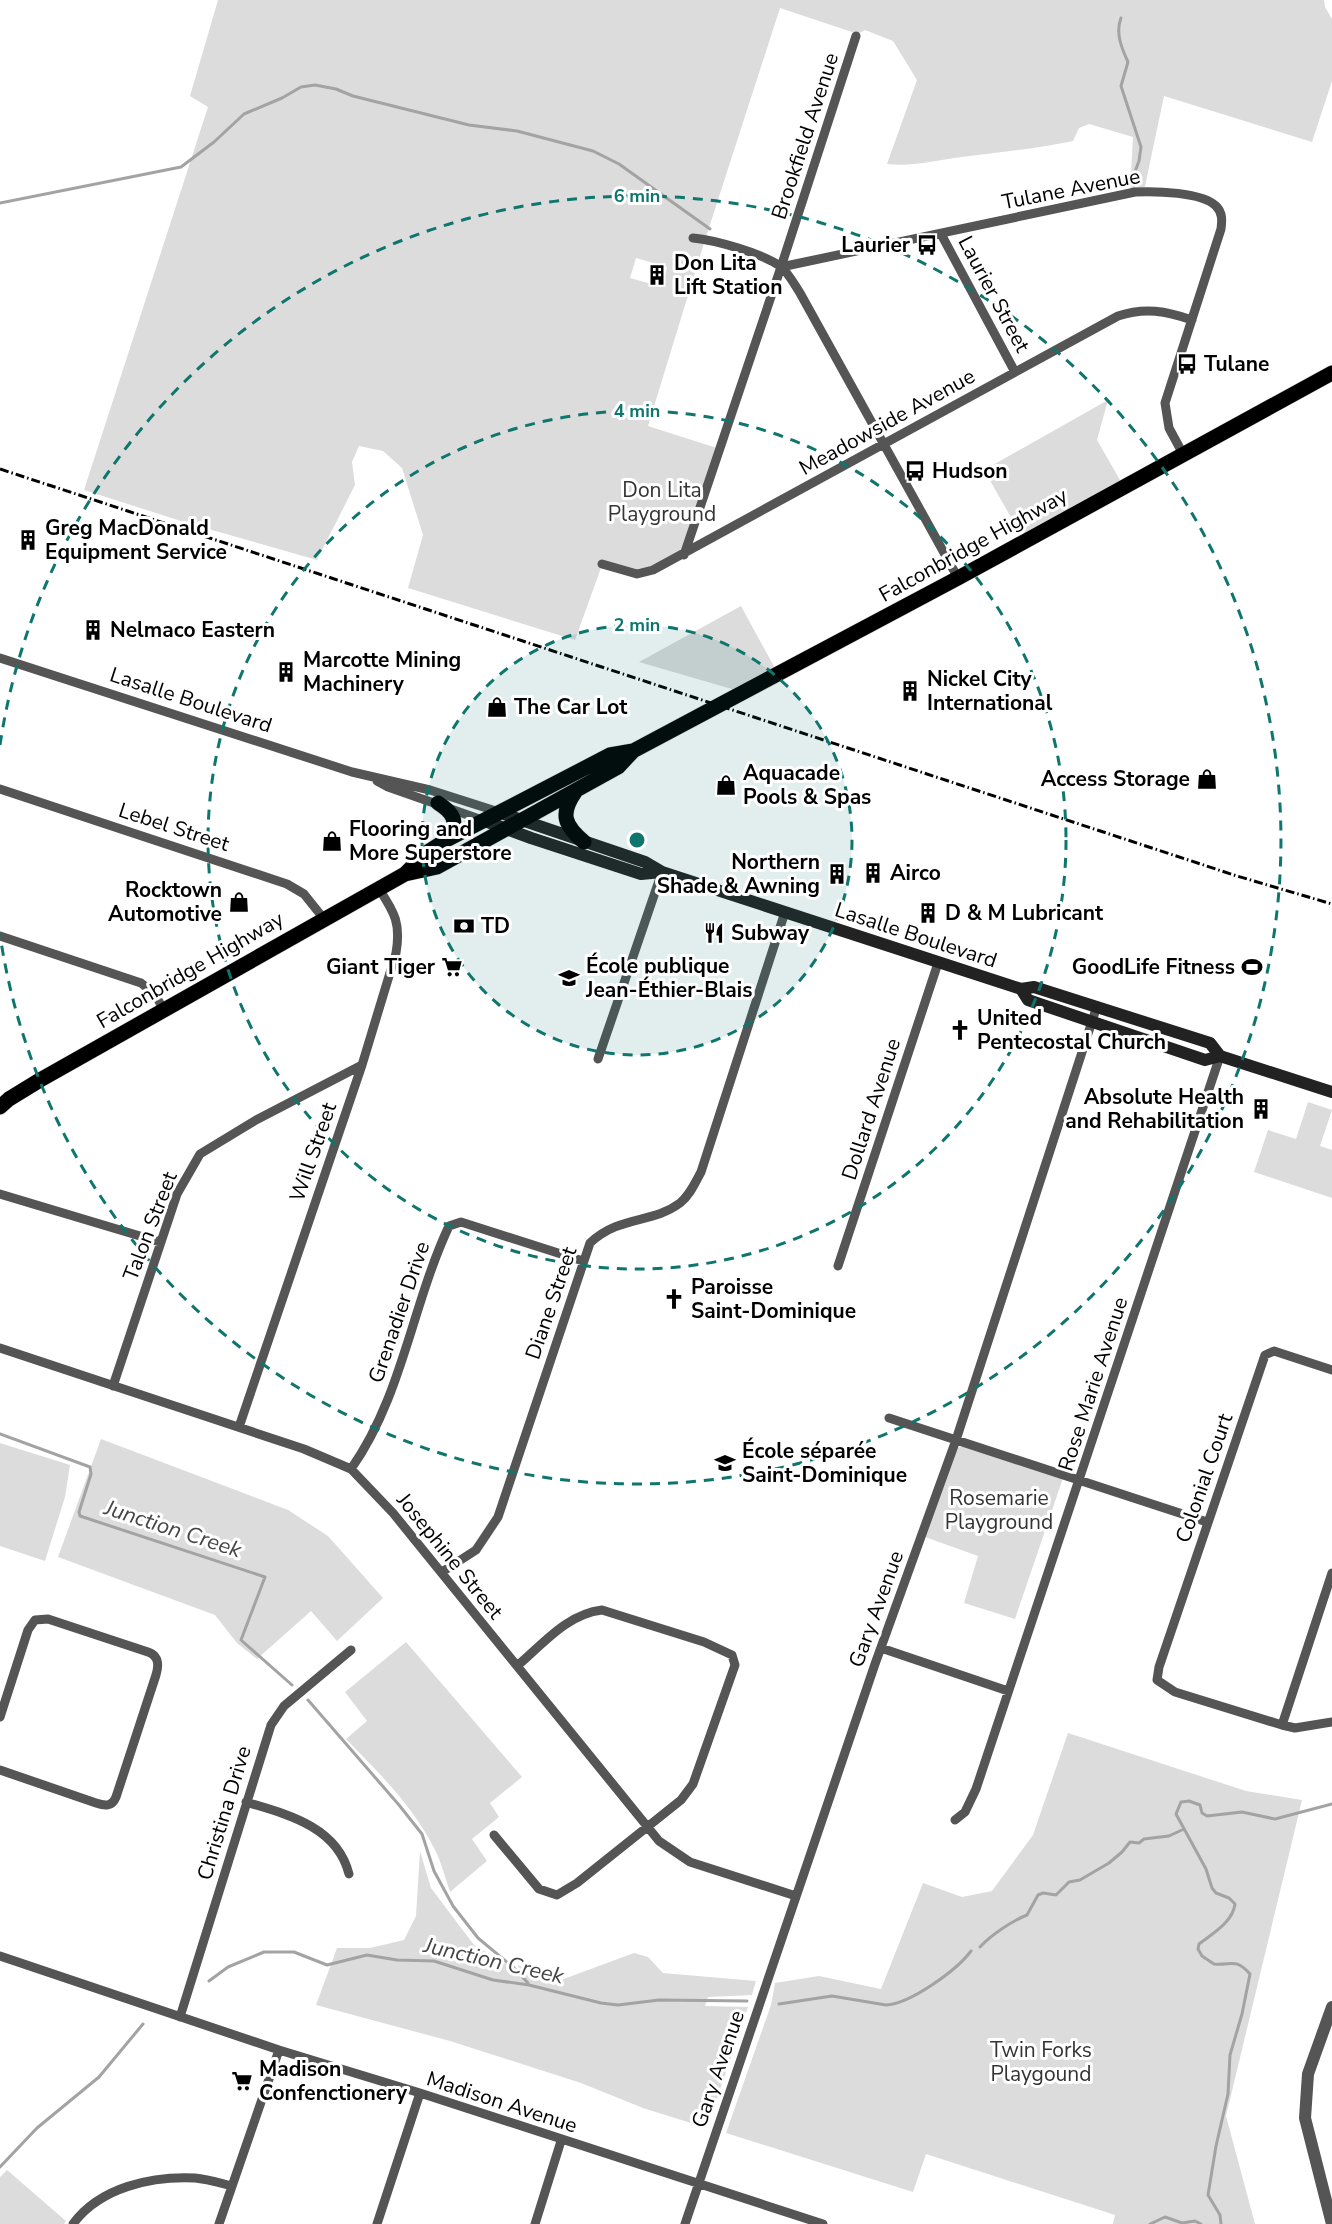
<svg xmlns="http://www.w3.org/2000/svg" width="1332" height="2224" font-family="'Nunito Sans',sans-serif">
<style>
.green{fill:#dcdcdc;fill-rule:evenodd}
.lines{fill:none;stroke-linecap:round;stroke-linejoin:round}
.stream{stroke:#a3a3a3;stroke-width:3}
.primary-casing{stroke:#dbdbdb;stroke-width:16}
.minor{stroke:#555;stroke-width:9}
.tertiary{stroke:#555;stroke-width:12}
.secondary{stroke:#222;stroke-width:12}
.primary{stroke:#000;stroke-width:15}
.rail{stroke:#000;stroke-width:3;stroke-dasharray:9 3 1.5 3;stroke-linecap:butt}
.ring{fill:none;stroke:#0f766e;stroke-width:3;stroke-dasharray:10 8}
.labels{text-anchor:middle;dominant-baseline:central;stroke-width:6;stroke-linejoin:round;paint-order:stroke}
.street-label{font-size:21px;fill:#000;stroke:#fff}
.poi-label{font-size:21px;font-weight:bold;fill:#000;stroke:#fff;text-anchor:start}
.park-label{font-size:21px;fill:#333;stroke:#fff}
.water-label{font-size:22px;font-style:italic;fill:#444;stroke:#fff}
.centre{fill:#0f766e;stroke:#fff;stroke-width:3}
.ring-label{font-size:18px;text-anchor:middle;font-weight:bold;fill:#0f766e;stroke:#fff;stroke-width:6;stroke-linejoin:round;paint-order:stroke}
</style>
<rect width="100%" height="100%" fill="#fff"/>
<path class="green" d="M 218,0 L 1324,0 L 1325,7 L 1332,19 L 1332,81 L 1312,142 L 1164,96 L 1144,191 L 1130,192 L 1133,137 L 1089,124 L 1079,128 L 1073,141 C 1036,149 999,152 962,157 C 937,160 913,167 887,164 L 917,80 L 893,41 L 865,30 L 858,34 L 780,8 L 705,240 L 648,426 L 720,449 L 684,555 L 645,574 L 602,565 L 575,640 L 408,588 L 423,535 L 402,468 L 383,451 L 359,446 L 352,462 L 355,485 L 317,560 L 184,522 L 84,490 L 208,107 L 190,96 ZM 636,258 L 667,267 L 662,287 L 630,278 Z
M 1108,400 L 1097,440 L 1124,487 L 1025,542 L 984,470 Z
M 741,606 L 778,674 L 742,692 L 639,662 Z
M 1308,1102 L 1332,1110 L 1320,1146 L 1332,1150 L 1332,1198 L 1254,1172 L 1268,1130 L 1296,1139 Z
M 101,1439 L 288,1510 L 328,1536 L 383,1598 L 337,1641 L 311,1611 L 257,1659 L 237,1643 L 215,1615 L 58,1557 Z
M 0,1443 L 70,1465 L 65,1497 L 45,1561 L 0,1546 Z
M 963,1446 L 1063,1478 L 1015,1619 L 964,1603 L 978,1556 L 925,1537 L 957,1448 Z
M 406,1642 L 522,1777 L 490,1803 L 499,1817 L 472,1839 L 487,1861 L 450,1892 C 445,1877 441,1861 434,1848 C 413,1806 378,1772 346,1739 L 367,1721 L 345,1692 Z
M 1068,1733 L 1246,1791 L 1302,1800 L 1226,2116 L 1255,2224 L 1113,2224 L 1115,2215 L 926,2154 L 913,2192 L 726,2133 L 771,2005 L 775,1983 L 819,1976 L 881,1989 L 923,1883 L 962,1897 L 992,1891 L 1033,1835 Z
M 420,1851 L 431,1888 L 474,1945 L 508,1965 L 522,1978 L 518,1965 L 561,1980 L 634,1953 L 648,1957 L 663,1973 L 756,1981 L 752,1995 L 708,1997 L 705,2006 L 748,2007 L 707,2128 L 643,2108 L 581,2083 L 450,2041 L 316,2005 L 337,1948 L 370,1948 L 404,1940 L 416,1916 Z
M 7,2170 L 66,2221 L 64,2224 L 0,2224 L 0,2177 Z"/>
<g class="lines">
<path class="stream" d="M 1121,18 C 1115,33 1122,49 1128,62 L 1121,86 L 1141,147 L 1139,161 L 1133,177 L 1134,186
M 0,203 L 181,167 L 214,142 L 244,114 L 282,98 L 301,87 L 315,85 L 336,89 L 353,96 L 469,125 L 517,131 L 593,151 L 619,164 L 710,229
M 0,1434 L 90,1467 L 91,1474 L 79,1512 L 80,1516 L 265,1577 L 241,1640 L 292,1685
M 308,1700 L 399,1805 L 422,1834 L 434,1871 L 453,1906 L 478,1938 L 514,1968 L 528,1983
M 980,1947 C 991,1935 1012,1921 1027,1915 L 1038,1895 L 1043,1893 L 1056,1895 L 1069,1882 L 1080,1880 L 1109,1863 L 1122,1852 L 1130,1842 L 1139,1843 L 1144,1839 L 1169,1836 L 1184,1829
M 209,1981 L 228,1967 L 264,1952 L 294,1952 L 327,1965 L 367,1955 L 397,1960 L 434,1961 L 493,1980 L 529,1985 L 601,2003 L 618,2005 L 659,2000 L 747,2001
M 779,2004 L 832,1996 L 886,2005 C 910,2004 957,1970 971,1951
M 0,2167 L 37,2128 L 99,2077 L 143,2024
M 1150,2224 L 1165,2217 L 1182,2223 L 1195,2221 L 1201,2224
M 1221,2224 L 1220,2215 L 1208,2195 L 1216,2146 L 1228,2094 L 1230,2055 L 1242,2014 L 1250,1974 C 1235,1957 1231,1966 1214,1964 L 1202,1956 L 1198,1949 L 1199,1944 C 1212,1934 1233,1922 1235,1904 L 1229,1898 L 1216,1893 L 1212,1888 L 1206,1869 L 1176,1814 L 1181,1802 L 1189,1801 L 1200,1805 L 1202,1813 L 1207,1816 L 1242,1812 L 1275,1819 L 1332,1804"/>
<g class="primary-casing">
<path id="primary" d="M 575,792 C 560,814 564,825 584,842
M 438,803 C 454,813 459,822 448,839
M 405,874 L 437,867 L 618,767 L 633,751
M 0,1107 L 9,1099 L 40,1080 L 405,874 L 426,853 L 448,839 L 610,755 L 633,751 L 958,578 L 1332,373"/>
</g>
<path class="minor" d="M 941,234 L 1015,372
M 693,238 C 715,240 761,253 780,266 C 788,272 794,284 800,293 L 958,578
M 781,267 L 1135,192 C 1155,191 1202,192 1216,206 C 1223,213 1222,221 1221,229 L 1165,403 L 1169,428 L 1183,454
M 684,555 L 781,267 L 856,36
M 602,564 L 637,574 L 653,570 L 1118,316 C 1145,307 1166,311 1192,320
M 0,658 L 352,772 L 430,790 L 499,812
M 377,781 L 388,787 L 485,821
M 0,789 L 287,884 L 304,894 L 324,919
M 0,936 L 141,983 L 155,994 L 163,1009
M 598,1059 L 662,872
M 0,1194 L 160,1242
M 838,1266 L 938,963
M 0,1348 L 304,1449 L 351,1469 L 393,1513 L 659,1841 L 690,1862 L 796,1896
M 1332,1370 L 1274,1351 L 1265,1355 L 1159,1667 L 1157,1680 L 1175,1692 L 1282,1725 L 1295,1728 L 1332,1722
M 113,1386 L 177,1194 L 200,1154 L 256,1120 L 362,1065
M 889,1418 L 1207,1522
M 239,1427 L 362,1065 L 396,953 C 401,924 395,913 379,889
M 351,1469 C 402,1397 412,1305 449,1226 L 461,1222 L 583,1261
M 442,1572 L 476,1550 L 498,1517 L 590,1243 C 620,1215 652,1224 680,1203 C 690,1195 695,1183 701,1172 L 785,912
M 881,1648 L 1008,1691
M 0,1717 L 28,1630 L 35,1620 L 48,1619 L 148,1652 C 159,1656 159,1665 156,1675 L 116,1797 C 112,1807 105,1806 96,1803 L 0,1770
M 1282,1725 L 1332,1573
M 246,1802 C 286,1814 337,1826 349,1874
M 955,1820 L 965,1812 L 976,1789 L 1220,1056
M 494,1835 L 539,1889 L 557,1895 L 577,1883 L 681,1800 L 693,1784 L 735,1665 L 732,1655 L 704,1642 L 602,1610 C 567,1614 543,1644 517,1666
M 0,1956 L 279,2050 L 420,2093 L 823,2224
M 180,2017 L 271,1725 L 284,1706 L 351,1650
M 73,2224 C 100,2187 152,2176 195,2178 C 207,2179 220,2183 232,2186
M 219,2224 L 279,2050
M 377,2224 L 420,2093
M 535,2224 L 561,2141
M 685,2224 L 875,1664 L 956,1440 L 1097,1006"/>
<path class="tertiary" d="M 1332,2007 L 1308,2074 L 1305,2118 L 1332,2224"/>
<path class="secondary" d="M 501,813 L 645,862 L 662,872 L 1021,989 L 1034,987 L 1210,1043 L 1220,1056
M 485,821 L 531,838 L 641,874 L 662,872
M 1021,989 L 1028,1000 L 1205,1060 L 1220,1056 L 1332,1092"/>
<use href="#primary" class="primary"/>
<path class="rail" d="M 0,469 L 1237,876 L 1332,904"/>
</g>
<circle cx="637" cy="840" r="215" fill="#0f766e" fill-opacity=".12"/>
<g class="ring">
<circle cx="637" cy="840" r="215"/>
<circle cx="637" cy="840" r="429"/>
<path d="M0 745A644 644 0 1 1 0 935"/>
</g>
<defs>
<g id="bus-bare" transform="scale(1.62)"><path d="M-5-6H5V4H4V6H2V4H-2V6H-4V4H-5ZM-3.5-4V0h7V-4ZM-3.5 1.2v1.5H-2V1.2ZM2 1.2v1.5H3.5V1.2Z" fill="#000" stroke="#fff" stroke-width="2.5" paint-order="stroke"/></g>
<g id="building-bare" transform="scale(1.62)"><path d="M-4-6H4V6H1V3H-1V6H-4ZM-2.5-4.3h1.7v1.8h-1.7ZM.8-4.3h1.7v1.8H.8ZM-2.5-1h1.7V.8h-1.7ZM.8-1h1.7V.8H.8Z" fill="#000" stroke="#fff" stroke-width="2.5" paint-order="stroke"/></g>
<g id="shop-bare" transform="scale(1.62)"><path d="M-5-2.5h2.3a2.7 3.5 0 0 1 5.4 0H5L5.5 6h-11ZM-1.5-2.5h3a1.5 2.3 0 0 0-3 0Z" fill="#000" stroke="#fff" stroke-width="2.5" paint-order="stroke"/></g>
<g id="bank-bare" transform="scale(1.62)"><path d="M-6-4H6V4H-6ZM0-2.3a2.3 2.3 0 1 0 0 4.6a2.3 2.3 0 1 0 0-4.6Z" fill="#000" stroke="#fff" stroke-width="2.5" paint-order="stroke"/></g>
<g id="restaurant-bare" transform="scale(1.62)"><path d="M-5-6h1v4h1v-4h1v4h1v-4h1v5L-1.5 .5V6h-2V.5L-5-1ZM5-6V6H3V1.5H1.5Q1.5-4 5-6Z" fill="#000" stroke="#fff" stroke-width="2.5" paint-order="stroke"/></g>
<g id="supermarket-bare" transform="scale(1.62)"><path d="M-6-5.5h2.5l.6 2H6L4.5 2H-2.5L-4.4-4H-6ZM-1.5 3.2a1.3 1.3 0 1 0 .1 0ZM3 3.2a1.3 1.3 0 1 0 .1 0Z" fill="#000" stroke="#fff" stroke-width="2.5" paint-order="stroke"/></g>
<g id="stadium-bare" transform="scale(1.62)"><path d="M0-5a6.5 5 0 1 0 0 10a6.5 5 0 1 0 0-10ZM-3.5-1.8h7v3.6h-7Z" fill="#000" stroke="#fff" stroke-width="2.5" paint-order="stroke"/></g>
<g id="school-bare" transform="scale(1.62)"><path d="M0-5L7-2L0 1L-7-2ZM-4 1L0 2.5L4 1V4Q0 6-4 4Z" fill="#000" stroke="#fff" stroke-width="2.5" paint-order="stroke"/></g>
<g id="church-bare" transform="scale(1.62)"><path d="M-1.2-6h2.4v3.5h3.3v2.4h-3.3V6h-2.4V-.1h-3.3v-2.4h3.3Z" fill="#000" stroke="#fff" stroke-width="2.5" paint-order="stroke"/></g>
</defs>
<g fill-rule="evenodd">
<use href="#bus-bare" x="927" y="245"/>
<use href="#building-bare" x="657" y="275"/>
<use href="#bus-bare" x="1187" y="364"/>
<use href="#bus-bare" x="915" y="471"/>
<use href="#building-bare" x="28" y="540"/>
<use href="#building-bare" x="93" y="630"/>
<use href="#building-bare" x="286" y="672"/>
<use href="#building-bare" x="910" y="691"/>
<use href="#shop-bare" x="497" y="707"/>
<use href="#shop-bare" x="1207" y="779"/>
<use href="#shop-bare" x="726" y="785"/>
<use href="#shop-bare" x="332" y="841"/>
<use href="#building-bare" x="873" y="873"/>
<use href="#building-bare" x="837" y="874"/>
<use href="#shop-bare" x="239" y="902"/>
<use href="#building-bare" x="928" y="913"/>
<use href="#bank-bare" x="464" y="926"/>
<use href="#restaurant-bare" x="714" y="933"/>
<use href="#supermarket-bare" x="452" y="967"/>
<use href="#stadium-bare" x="1252" y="967"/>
<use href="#school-bare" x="569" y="978"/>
<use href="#church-bare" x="960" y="1030"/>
<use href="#building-bare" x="1261" y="1109"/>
<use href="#church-bare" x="674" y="1299"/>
<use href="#school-bare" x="725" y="1463"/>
<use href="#supermarket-bare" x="242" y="2081"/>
</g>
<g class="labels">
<g class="street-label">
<text transform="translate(805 136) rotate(-72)">Brookfield Avenue</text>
<text transform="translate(1071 189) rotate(-11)">Tulane Avenue</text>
<text transform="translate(994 294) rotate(62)">Laurier Street</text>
<text transform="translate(887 422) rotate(-29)">Meadowside Avenue</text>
<text transform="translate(973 545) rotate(-29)">Falconbridge Highway</text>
<text transform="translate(191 700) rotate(18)">Lasalle Boulevard</text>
<text transform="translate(174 827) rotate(18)">Lebel Street</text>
<text transform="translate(916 935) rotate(18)">Lasalle Boulevard</text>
<text transform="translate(190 970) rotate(-30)">Falconbridge Highway</text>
<text transform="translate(871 1109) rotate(-72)">Dollard Avenue</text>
<text transform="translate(313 1152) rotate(-71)">Will Street</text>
<text transform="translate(150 1226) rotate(-69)">Talon Street</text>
<text transform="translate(551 1303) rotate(-71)">Diane Street</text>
<text transform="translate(399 1312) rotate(-71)">Grenadier Drive</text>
<text transform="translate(1093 1384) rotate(-72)">Rose Marie Avenue</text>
<text transform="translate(1204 1478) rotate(-71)">Colonial Court</text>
<text transform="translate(450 1556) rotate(51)">Josephine Street</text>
<text transform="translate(876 1609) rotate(-70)">Gary Avenue</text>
<text transform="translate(224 1813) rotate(-73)">Christina Drive</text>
<text transform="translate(718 2069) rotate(-71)">Gary Avenue</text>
<text transform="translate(502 2102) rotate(18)">Madison Avenue</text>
</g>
<g class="poi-label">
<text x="910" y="245" text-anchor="end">Laurier</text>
<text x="674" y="263">Don Lita<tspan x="674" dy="24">Lift Station</tspan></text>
<text x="1204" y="364">Tulane</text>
<text x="932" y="471">Hudson</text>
<text x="45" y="528">Greg MacDonald<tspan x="45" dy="24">Equipment Service</tspan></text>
<text x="110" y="630">Nelmaco Eastern</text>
<text x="303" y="660">Marcotte Mining<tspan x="303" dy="24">Machinery</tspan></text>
<text x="927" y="679">Nickel City<tspan x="927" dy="24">International</tspan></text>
<text x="514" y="707">The Car Lot</text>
<text x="743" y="773">Aquacade<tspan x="743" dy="24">Pools &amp; Spas</tspan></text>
<text x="1190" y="779" text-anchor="end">Access Storage</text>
<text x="349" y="829">Flooring and<tspan x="349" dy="24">More Superstore</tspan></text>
<text x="820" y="862" text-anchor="end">Northern<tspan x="820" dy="24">Shade &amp; Awning</tspan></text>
<text x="890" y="873">Airco</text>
<text x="222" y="890" text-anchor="end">Rocktown<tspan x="222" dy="24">Automotive</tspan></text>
<text x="945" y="913">D &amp; M Lubricant</text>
<text x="481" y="926">TD</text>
<text x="731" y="933">Subway</text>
<text x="586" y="966">École publique<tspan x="586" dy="24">Jean-Éthier-Blais</tspan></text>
<text x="435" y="967" text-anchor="end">Giant Tiger</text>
<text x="1235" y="967" text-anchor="end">GoodLife Fitness</text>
<text x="977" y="1018">United<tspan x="977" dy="24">Pentecostal Church</tspan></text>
<text x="1244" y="1097" text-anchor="end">Absolute Health<tspan x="1244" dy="24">and Rehabilitation</tspan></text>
<text x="691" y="1287">Paroisse<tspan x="691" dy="24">Saint-Dominique</tspan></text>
<text x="742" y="1451">École séparée<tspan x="742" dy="24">Saint-Dominique</tspan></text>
<text x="259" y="2069">Madison<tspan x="259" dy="24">Confenctionery</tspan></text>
</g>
<g class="park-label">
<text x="662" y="490">Don Lita<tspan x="662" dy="24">Playground</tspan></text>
<text x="999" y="1498">Rosemarie<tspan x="999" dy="24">Playground</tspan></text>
<text x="1041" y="2050">Twin Forks<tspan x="1041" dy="24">Playgound</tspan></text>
</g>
<g class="water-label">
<text transform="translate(173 1529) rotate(18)">Junction Creek</text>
<text transform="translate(494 1961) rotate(13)">Junction Creek</text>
</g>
</g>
<circle cx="637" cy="840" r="9" class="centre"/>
<g class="ring-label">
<text x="637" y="202">6 min</text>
<text x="637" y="417">4 min</text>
<text x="637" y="631">2 min</text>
</g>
</svg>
